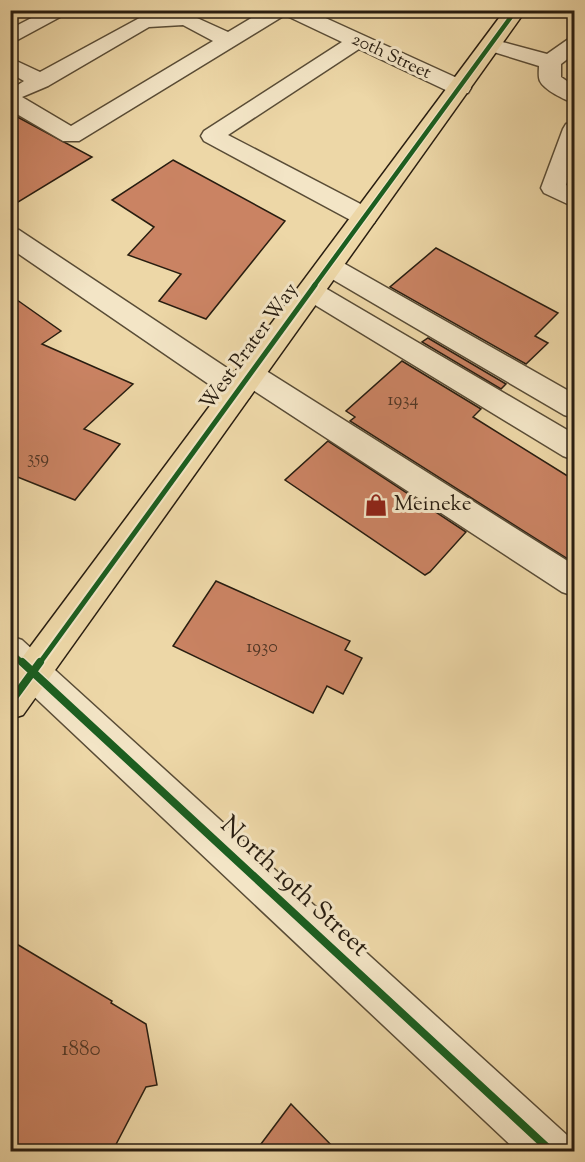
<svg xmlns="http://www.w3.org/2000/svg" width="585" height="1162" font-family="'Sorts Mill Goudy',serif">
<style>
.building{fill:#ca8363;stroke:#281d10;stroke-width:1.5}
.lines{fill:none;stroke-linecap:round;stroke-linejoin:round}
.minor-casing{stroke:#594c36;stroke-width:3}
.major-casing{stroke:#281d10;stroke-width:3}
.minor{fill:#f3e5c6;fill-rule:evenodd}
.major{fill:#edd7a7;fill-rule:evenodd}
.cycleway-far2-casing{stroke:#f3e5c6;stroke-width:7}
.cycleway-far1-casing{stroke:#f3e5c6;stroke-width:9}
.cycleway-casing{stroke:#f3e5c6;stroke-width:11}
.cycleway-far2{stroke:#1b5e20;stroke-width:4.5}
.cycleway-far1{stroke:#1b5e20;stroke-width:5}
.cycleway{stroke:#1b5e20;stroke-width:8}
.labels{text-anchor:middle;dominant-baseline:central;stroke-width:6;stroke-linejoin:round;paint-order:stroke}
.far-street-label{font-size:18px;fill:#281d10;stroke:#f3e5c6}
.number-label{font-size:18px;fill:#503625}
.street-label{font-size:21px;fill:#281d10;stroke:#f3e5c6}
.poi-label{font-size:21px;fill:#281d10;stroke:#f3e5c6;text-anchor:start}
.near-number-label{font-size:21px;fill:#503625}
.near-street-label{font-size:26px;fill:#281d10;stroke:#f3e5c6}
</style>
<rect width="100%" height="100%" fill="#edd7a7"/>
<filter id="stains"><feTurbulence type="fractalNoise" baseFrequency=".00333" numOctaves="4"/><feColorMatrix values="0 0 0 0 .2 0 0 0 0 .09 0 0 0 0 .02 0 0 0 .5 -.17"/></filter>
<radialGradient id="worn" r=".72"><stop offset=".6" stop-color="#630" stop-opacity="0"/><stop offset="1" stop-color="#630" stop-opacity=".3"/></radialGradient>
<path class="building" d="M 10,113 L 92,157 L 10,207 Z
M 173,160 L 285,221 L 206,319 L 159,301 L 181,274 L 128,255 L 154,227 L 112,200 Z
M 436,248 L 558,313 L 535,336 L 548,343 L 526,364 L 390,287 Z
M 10,295 L 61,331 L 42,344 L 133,384 L 84,429 L 120,444 L 75,500 L 10,474 Z
M 428,338 L 506,384 L 501,389 L 422,342 Z
M 402,361 L 481,409 L 473,417 L 574,480 L 574,563 L 350,421 L 355,417 L 346,411 Z
M 328,441 L 466,532 L 430,572 L 425,575 L 285,480 Z
M 216,581 L 350,641 L 345,650 L 362,658 L 343,694 L 327,686 L 313,713 L 173,646 Z
M 10,940 L 112,1001 L 111,1003 L 146,1024 L 157,1085 L 146,1087 L 112,1152 L 10,1152 Z
M 291,1104 L 338,1152 L 255,1152 Z"/>
<g class="lines">
<g class="minor-casing">
<path id="minor" d="M 47,10 L 73,10 L 10,44 L 10,29 Z
M 265,10 L 308,10 L 468,83 L 471,88 L 468,93 L 452,93 L 359,49 L 228,135 L 374,211 L 377,217 L 374,223 L 365,225 L 356,223 L 204,141 L 201,136 L 204,131 L 342,42 L 285,15 L 79,141 L 63,141 L 10,110 L 10,90 L 24,81 L 10,73 L 10,58 L 40,72 L 145,15 L 186,13 L 228,32 ZM 183,25 L 213,41 L 71,126 L 22,97 L 48,86 L 149,27 Z
M 574,38 L 574,54 L 561,64 L 561,77 L 574,86 L 574,103 C 565,100 544,90 540,81 C 538,77 539,70 539,66 L 484,49 L 481,45 L 484,41 L 491,39 L 547,54 L 567,40 Z
M 574,122 L 574,161 L 566,185 L 574,189 L 574,207 L 544,193 L 541,188 L 563,129 L 566,124 Z
M 10,228 L 19,230 L 236,374 L 240,367 L 250,364 L 260,367 L 574,565 L 574,596 L 562,592 L 253,390 L 249,398 L 239,401 L 229,398 L 10,248 Z
M 329,257 L 338,260 L 574,394 L 574,418 L 564,415 L 320,272 L 316,266 L 320,260 Z
M 311,282 L 320,285 L 574,434 L 574,460 L 563,456 L 302,297 L 298,291 L 302,285 Z
M 10,636 L 22,640 L 568,1136 L 574,1152 L 518,1152 L 10,674 Z"/>
</g>
<g class="major-casing">
<path id="major" d="M 505,10 L 526,10 L 23,715 L 10,719 L 10,674 Z"/>
</g>
<use href="#minor" class="minor"/>
<use href="#major" class="major"/>
<g class="cycleway-far2-casing">
<path id="cycleway-far2" d="M 314,286 L 516,10"/>
</g>
<g class="cycleway-far1-casing">
<path id="cycleway-far1" d="M 10,651 L 24,664
M 39,664 L 315,285"/>
</g>
<g class="cycleway-casing">
<path id="cycleway" d="M 22,662 L 552,1152
M 10,703 L 40,662"/>
</g>
<use href="#cycleway-far2" class="cycleway-far2"/>
<use href="#cycleway-far1" class="cycleway-far1"/>
<use href="#cycleway" class="cycleway"/>
</g>
<defs>
<g id="shop-bare" transform="scale(1.8)"><path d="M-5-2.5h2.3a2.7 3.5 0 0 1 5.4 0H5L5.5 6h-11ZM-1.5-2.5h3a1.5 2.3 0 0 0-3 0Z" fill="#8f2418" stroke="#f3e5c6" stroke-width="2.5" paint-order="stroke"/></g>
</defs>
<g fill-rule="evenodd">
<use href="#shop-bare" x="376" y="505"/>
</g>
<g class="labels">
<g class="far-street-label">
<text transform="translate(391 57) rotate(25)">20th Street</text>
</g>
<g class="number-label">
<text x="403" y="401">1934</text>
<text x="38" y="459">359</text>
<text x="262" y="648">1930</text>
</g>
<g class="street-label">
<text transform="translate(250 347) rotate(-54)">West Prater Way</text>
</g>
<g class="poi-label">
<text x="394" y="505">Meineke</text>
</g>
<g class="near-number-label">
<text x="81" y="1050">1880</text>
</g>
<g class="near-street-label">
<text transform="translate(294 887) rotate(43)">North 19th Street</text>
</g>
</g>
<rect width="585" height="1162" fill="none" stroke="#edd7a7" stroke-width="36"/>
<rect x="12" y="12" width="561" height="1138" fill="none" stroke="#281d10" stroke-width="3"/>
<rect x="18" y="18" width="549" height="1126" fill="none" stroke="#281d10" stroke-width="1.5"/>
<rect width="100%" height="100%" filter="url(#stains)"/>
<rect width="100%" height="100%" fill="url(#worn)"/>
</svg>
